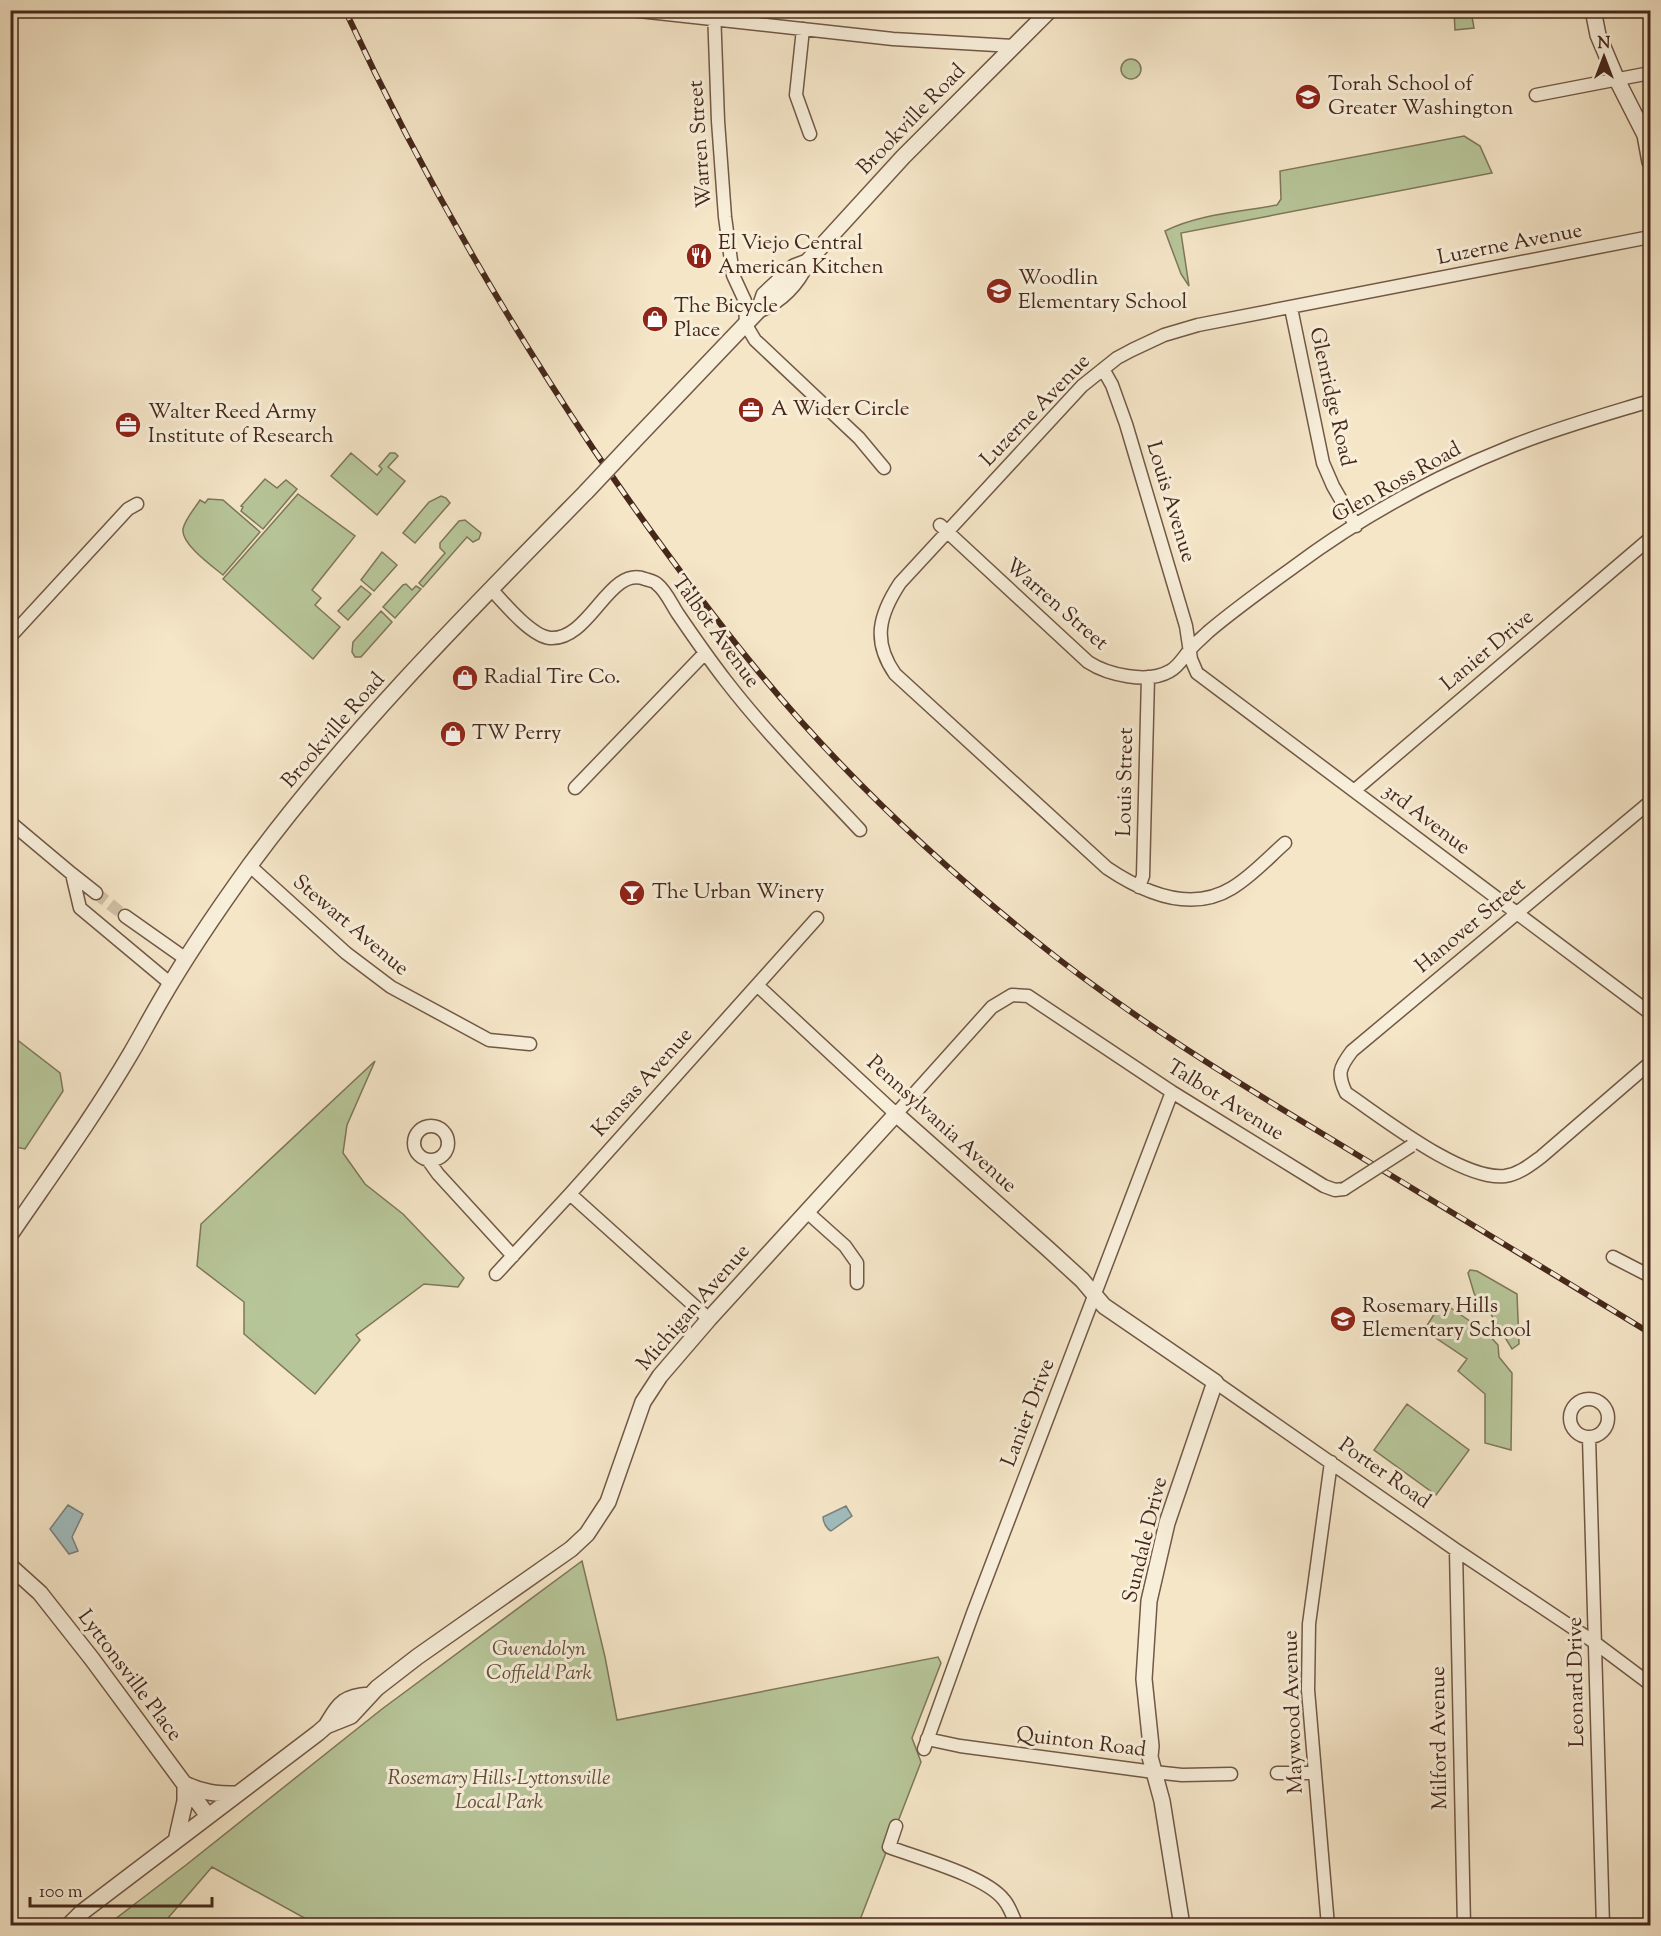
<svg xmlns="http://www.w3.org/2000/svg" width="1661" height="1936" font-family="'Sorts Mill Goudy',serif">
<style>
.green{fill:#b7c699;stroke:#7e775a;stroke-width:1.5}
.water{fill:#a0bdbf;stroke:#7c817d;stroke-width:1.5}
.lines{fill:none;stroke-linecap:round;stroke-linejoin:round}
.minor-tunnel{stroke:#d2c0a5;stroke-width:12;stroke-dasharray:12 6;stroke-linecap:butt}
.minor-casing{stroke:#725846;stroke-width:15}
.tertiary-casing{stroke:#725846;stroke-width:18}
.minor{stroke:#f8efdb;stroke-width:12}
.tertiary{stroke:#f8efdb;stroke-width:15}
.rail-casing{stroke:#46281b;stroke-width:6}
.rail{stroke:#f8efdb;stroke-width:4;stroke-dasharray:11;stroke-linecap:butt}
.minor-bridge-casing{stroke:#725846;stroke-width:15;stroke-linecap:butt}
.tertiary-bridge-casing{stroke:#725846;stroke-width:18;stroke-linecap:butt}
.minor-bridge{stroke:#f8efdb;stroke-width:12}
.tertiary-bridge{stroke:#f8efdb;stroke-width:15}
.labels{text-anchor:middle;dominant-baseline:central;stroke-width:6;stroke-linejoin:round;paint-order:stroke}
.poi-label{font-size:21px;fill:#46281b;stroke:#f8efdb;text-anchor:start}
.street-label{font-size:21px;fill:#46281b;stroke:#f8efdb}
.park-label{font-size:21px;font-style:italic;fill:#62503a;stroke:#f8efdb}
</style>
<rect width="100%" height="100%" fill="#f5e6c8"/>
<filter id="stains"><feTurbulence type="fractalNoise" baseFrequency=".00333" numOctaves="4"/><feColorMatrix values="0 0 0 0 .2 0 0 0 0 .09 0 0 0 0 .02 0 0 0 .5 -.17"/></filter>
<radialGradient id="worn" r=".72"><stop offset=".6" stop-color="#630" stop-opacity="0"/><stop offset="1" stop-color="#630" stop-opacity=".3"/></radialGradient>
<path class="green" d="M 1454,11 L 1471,11 L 1474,28 L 1455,30 Z
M1121 69a10 10 0 1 1 20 0a10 10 0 1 1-20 0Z
M 1464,136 L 1480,146 L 1492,173 L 1181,233 L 1189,286 L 1181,274 L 1165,231 C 1199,214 1240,212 1277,205 L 1281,199 L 1280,171 Z
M 351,453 L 377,475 L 382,469 L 379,466 L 390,453 L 395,453 L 398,456 L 388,467 L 405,481 L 377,515 L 331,476 Z
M 265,479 L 277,488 L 286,480 L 297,489 L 263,529 L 241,511 L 243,507 L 241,506 Z
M 298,494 L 355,536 L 312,590 L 321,598 L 315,605 L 340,627 L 313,659 L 223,579 Z
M 441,496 L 446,498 L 450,503 L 415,543 L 403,533 L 429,502 Z
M 208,499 L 223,500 L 260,532 L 223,575 C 212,566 181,544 183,529 C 185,519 195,508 200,500 L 205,503 Z
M 465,520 L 481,533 L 479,539 L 473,542 L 467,537 L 423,587 L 419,583 L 445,553 L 440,548 L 440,543 L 459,521 Z
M 382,552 L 397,565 L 374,591 L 361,580 Z
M 406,584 L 412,590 L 416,586 L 421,589 L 395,618 L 383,607 L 403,585 Z
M 361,586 L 371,594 L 348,620 L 338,611 Z
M 381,611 L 392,622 L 361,657 L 355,657 L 352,652 L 353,642 Z
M 11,1035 L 60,1073 L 63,1091 L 25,1149 L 11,1146 Z
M 375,1061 L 347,1125 L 343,1153 L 365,1184 L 403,1214 L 464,1278 L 458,1287 L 424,1284 L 356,1335 L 360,1340 L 315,1394 L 244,1334 L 244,1302 L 197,1266 L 201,1224 Z
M 1470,1270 L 1477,1271 L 1517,1294 L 1519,1344 L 1512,1349 L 1489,1311 L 1482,1310 L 1474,1293 L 1468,1273 Z
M 1442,1302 L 1486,1332 L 1498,1345 L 1499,1357 L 1512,1373 L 1511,1450 L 1485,1443 L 1485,1394 L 1458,1371 L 1467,1359 L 1424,1330 Z
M 1407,1404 L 1469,1450 L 1436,1495 L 1374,1450 Z
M 582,1561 L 605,1657 L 617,1720 L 938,1657 L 941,1663 L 912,1738 L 921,1762 L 858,1925 L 317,1925 L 212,1867 L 162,1925 L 106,1926 L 186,1865 L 382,1709 Z"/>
<path class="water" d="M 68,1505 L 83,1514 L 72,1537 L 78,1551 L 69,1554 L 50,1529 Z
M 846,1506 L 852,1516 L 831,1531 C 827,1529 823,1523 823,1517 Z"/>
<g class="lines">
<path class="minor-tunnel" d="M 96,893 L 125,916"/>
<g class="minor-casing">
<path id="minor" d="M 630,10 L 893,39 L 1013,46
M 714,10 L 718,121 L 725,217 L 733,275 L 745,301 L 746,325 L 755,340 L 859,438 L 884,468
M 803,29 L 796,95 L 810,134
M 1536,95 L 1650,73
M 1291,308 L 1323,463 L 1333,486 L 1356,526
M 1103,369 L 1112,385 L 1126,424 L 1186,626 L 1191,659 L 1197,673 L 1650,1013
M 940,525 L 1088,662 C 1108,675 1148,684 1170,671 C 1178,667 1183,658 1189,651 C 1194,644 1202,638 1208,632 C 1235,609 1266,587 1295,566 C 1361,517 1436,476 1512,446 C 1557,428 1604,415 1650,401
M 491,589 C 504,603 531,636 550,638 C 590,641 609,565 645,579 C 648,580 655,581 657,584 C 666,591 672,605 678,614 C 693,636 709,659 726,681 C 767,734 814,781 860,830
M 10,637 L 128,509 L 137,504
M 575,788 L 705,653
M 1355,790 L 1647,541
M 1650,802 L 1352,1051 C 1339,1068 1337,1074 1346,1093 C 1382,1117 1462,1181 1505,1176 C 1519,1174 1530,1165 1541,1157 L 1650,1063
M 10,822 L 72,874 L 96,893
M 1285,843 C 1268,858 1252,876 1232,888 C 1191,913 1144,893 1107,868 L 895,674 C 872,641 879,615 900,583 L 1082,386 L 1117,358 L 1132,350 L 1164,335 L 1198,325 L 1650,237
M 250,866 L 346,953 L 391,987 L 489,1040 L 530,1044
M 72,874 L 80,908 L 171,984
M 1139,887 L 1143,876 L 1148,677
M 125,916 L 186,959
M 758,986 L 896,1114 L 992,1007 L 1012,995 L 1028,996 L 1172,1092 L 1324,1186 L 1335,1190 L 1344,1189
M414 1143a17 17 0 1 1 34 0a17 17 0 1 1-34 0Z
M 428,1160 L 438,1174 L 513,1256
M 570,1194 L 709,1319
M 807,1212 L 845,1246 L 857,1263 L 857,1283
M 1613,1257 L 1650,1276
M 496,1274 L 570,1194 L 817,918
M 1215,1382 L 1456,1550 L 1594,1642 L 1650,1684
M1570 1418a19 19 0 1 1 38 0a19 19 0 1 1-38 0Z
M 1589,1437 L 1603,1926
M 1456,1550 L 1464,1926
M 927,1739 L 960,1746 L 1154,1772 L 1182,1775 L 1231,1774
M 924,1749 L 973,1613 L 1172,1092
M 1277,1773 L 1314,1773
M 896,1826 L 889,1847 C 918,1858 986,1876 1004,1900 C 1010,1907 1013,1917 1017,1926
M 1328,1926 L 1308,1690 L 1309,1624 L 1331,1462"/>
</g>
<g class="tertiary-casing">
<path id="tertiary" d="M 1593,10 L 1598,35 L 1617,80 L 1645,135 L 1650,162
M 759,310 L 764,295 L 794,267 L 807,262
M 633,442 L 759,310 C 781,300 797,284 807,262 L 903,157 L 1050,10
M 10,1235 C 51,1175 94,1116 131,1053 C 141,1036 151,1017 161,1000 C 188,953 219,908 250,865 C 350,730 469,611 586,492
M 10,1566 L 40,1593 L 92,1659 L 208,1816
M 326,1726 C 340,1704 342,1697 370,1695
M 185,1784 C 203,1793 217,1794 237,1794
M 176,1841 L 185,1801 L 185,1784
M 68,1926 L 81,1913 L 318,1733 L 326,1726 L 351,1716 L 377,1688 L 417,1657 L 571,1549 L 587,1534 L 608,1502 L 643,1402 L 660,1376 L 709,1319 L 896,1114 L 1047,1248 L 1082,1280 L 1104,1306 L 1215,1382 L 1167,1523 L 1149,1601 L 1144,1679 L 1151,1746 L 1150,1757 L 1162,1801 L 1182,1926"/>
</g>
<use href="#minor" class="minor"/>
<use href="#tertiary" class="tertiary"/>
<g class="rail-casing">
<path id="rail" d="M 345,10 C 416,163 500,310 594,450 C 644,523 697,596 753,665 C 835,766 930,856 1032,938 C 1128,1016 1235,1081 1341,1145 C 1444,1207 1547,1270 1650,1333"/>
</g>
<use href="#rail" class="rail"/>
<g class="minor-bridge-casing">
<path id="minor-bridge" d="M 1344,1189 L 1411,1146"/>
</g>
<g class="tertiary-bridge-casing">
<path id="tertiary-bridge" d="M 586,492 L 633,442"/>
</g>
<use href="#minor-bridge" class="minor-bridge"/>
<use href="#tertiary-bridge" class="tertiary-bridge"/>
</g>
<defs>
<g id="school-disc" transform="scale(1.35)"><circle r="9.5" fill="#8f2418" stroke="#f8efdb"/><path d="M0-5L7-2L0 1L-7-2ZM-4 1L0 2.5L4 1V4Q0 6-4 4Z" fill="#fff"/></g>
<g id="restaurant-disc" transform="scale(1.35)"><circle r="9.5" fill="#8f2418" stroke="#f8efdb"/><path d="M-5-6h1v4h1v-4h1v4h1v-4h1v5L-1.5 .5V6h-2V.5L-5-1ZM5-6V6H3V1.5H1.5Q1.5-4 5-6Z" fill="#fff"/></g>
<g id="shop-disc" transform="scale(1.35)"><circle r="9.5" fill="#8f2418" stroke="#f8efdb"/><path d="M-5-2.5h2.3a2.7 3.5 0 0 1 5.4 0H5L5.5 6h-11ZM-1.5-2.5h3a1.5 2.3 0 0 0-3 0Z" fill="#fff"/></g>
<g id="office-disc" transform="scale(1.35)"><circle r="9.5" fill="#8f2418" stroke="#f8efdb"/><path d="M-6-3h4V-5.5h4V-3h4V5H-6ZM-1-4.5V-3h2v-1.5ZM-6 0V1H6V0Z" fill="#fff"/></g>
<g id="bar-disc" transform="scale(1.35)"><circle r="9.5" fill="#8f2418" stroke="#f8efdb"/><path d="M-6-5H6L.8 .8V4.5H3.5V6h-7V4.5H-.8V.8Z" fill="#fff"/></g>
</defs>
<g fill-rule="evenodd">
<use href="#school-disc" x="1308" y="97"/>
<use href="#restaurant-disc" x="699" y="256"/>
<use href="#school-disc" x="999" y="291"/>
<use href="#shop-disc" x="655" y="319"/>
<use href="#office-disc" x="751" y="410"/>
<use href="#office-disc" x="128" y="425"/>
<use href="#shop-disc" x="465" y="678"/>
<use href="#shop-disc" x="453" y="734"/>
<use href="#bar-disc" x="632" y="893"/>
<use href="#school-disc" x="1343" y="1319"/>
</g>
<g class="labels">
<g class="poi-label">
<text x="1328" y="85">Torah School of<tspan x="1328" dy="24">Greater Washington</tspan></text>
<text x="718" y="244">El Viejo Central<tspan x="718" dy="24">American Kitchen</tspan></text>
<text x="1018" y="279">Woodlin<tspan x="1018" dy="24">Elementary School</tspan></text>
<text x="674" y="307">The Bicycle<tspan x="674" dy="24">Place</tspan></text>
<text x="771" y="410">A Wider Circle</text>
<text x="148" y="413">Walter Reed Army<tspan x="148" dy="24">Institute of Research</tspan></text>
<text x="484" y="678">Radial Tire Co.</text>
<text x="472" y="734">TW Perry</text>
<text x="652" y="893">The Urban Winery</text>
<text x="1362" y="1307">Rosemary Hills<tspan x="1362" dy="24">Elementary School</tspan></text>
</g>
<g class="street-label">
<text transform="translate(912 120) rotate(-46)">Brookville Road</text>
<text transform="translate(701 144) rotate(-94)">Warren Street</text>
<text transform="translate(1510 245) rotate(-11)">Luzerne Avenue</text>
<text transform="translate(1331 397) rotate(77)">Glenridge Road</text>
<text transform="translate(1036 411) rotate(-46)">Luzerne Avenue</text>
<text transform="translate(1397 483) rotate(-29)">Glen Ross Road</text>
<text transform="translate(1170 502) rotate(73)">Louis Avenue</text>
<text transform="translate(1056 605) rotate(41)">Warren Street</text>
<text transform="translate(715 632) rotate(54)">Talbot Avenue</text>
<text transform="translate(1488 651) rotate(-40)">Lanier Drive</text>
<text transform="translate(334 731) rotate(-49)">Brookville Road</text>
<text transform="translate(1126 782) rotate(-89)">Louis Street</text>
<text transform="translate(1426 820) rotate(37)">3rd Avenue</text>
<text transform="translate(350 926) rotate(40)">Stewart Avenue</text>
<text transform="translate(1471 926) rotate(-40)">Hanover Street</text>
<text transform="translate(643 1083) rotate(-48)">Kansas Avenue</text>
<text transform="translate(1225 1101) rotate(32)">Talbot Avenue</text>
<text transform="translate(941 1125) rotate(42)">Pennsylvania Avenue</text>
<text transform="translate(694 1308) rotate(-49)">Michigan Avenue</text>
<text transform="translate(1029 1413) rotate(-69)">Lanier Drive</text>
<text transform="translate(1384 1474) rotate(35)">Porter Road</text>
<text transform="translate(1146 1540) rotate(-76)">Sundale Drive</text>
<text transform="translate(129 1676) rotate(53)">Lyttonsville Place</text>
<text transform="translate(1577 1682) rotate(-91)">Leonard Drive</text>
<text transform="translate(1294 1712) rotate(-92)">Maywood Avenue</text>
<text transform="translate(1440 1738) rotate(-91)">Milford Avenue</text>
<text transform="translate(1081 1743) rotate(7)">Quinton Road</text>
</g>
<g class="park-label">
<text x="539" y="1650">Gwendolyn<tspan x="539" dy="24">Coffield Park</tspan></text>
<text x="499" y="1779">Rosemary Hills-Lyttonsville<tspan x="499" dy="24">Local Park</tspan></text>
</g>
</g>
<rect width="1661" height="1936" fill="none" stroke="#f5e6c8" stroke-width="36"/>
<rect x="12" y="12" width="1637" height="1912" fill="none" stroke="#46281b" stroke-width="3"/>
<rect x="18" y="18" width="1625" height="1900" fill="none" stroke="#46281b" stroke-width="1.5"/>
<g transform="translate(1604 57)" stroke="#f8efdb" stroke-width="4.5" paint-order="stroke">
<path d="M0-4.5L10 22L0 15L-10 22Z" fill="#46281b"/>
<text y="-9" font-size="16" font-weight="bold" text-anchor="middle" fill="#46281b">N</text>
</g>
<path d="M30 1897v9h182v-9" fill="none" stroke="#46281b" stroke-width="3"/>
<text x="39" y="1897" font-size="18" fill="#46281b" stroke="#f8efdb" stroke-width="4.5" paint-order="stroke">100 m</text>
<rect width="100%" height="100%" filter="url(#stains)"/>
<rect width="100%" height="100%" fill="url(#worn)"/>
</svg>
